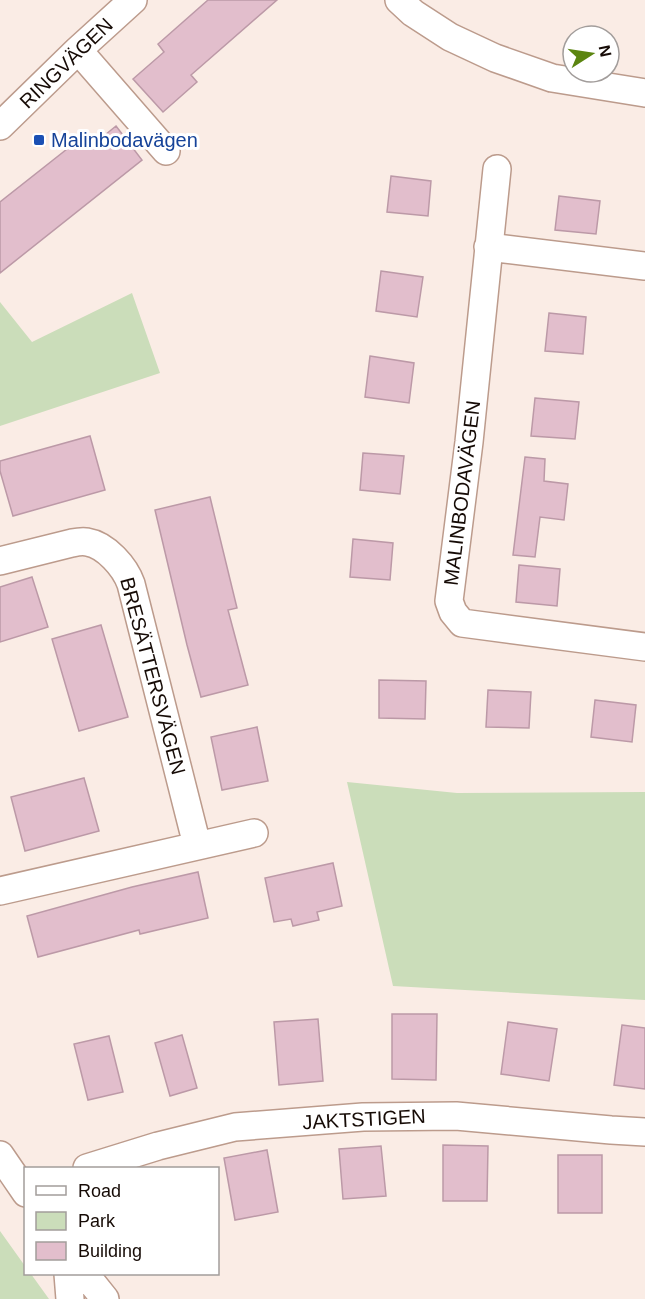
<svg xmlns="http://www.w3.org/2000/svg" width="645" height="1299" font-family="Helvetica,sans-serif">
<style>
.green{fill:#cbddba}
.building{fill:#e2becc;stroke:#bc99a7;stroke-width:1.5}
.lines{fill:none;stroke-linecap:round;stroke-linejoin:round}
.minor-casing{stroke:#bc9b8c;stroke-width:30}
.minor{stroke:#fff;stroke-width:27}
.transit-dot{fill:#1a4fb4;stroke:#fff;stroke-width:2}
.labels{text-anchor:middle;dominant-baseline:central;stroke-width:6;stroke-linejoin:round;paint-order:stroke}
.street-label{font-size:20px;fill:#160b06;stroke:#fff}
.transit-label{font-size:20px;fill:#164399;stroke:#fff;text-anchor:start}
</style>
<rect width="100%" height="100%" fill="#faece5"/>
<path class="green" d="M 132,293 L 160,373 L 0,426 L 0,302 L 32,342 Z
M 347,782 L 457,793 L 645,792 L 645,1000 L 393,986 Z
M 0,1231 L 25,1266 L 26,1274 L 31,1274 L 49,1299 L 0,1299 Z"/>
<path class="building" d="M 208,0 L 277,0 L 191,75 L 197,82 L 163,112 L 133,79 L 164,52 L 158,44 Z
M 116,126 L 142,160 L 0,273 L 0,202 L 81,138 L 89,148 Z
M 391,176 L 431,181 L 428,216 L 387,212 Z
M 559,196 L 600,201 L 596,234 L 555,230 Z
M 381,271 L 423,277 L 417,317 L 376,311 Z
M 549,313 L 586,317 L 583,354 L 545,351 Z
M 370,356 L 414,363 L 409,403 L 365,397 Z
M 535,398 L 579,402 L 575,439 L 531,436 Z
M 90,436 L 105,490 L 13,516 L 0,471 L 0,461 Z
M 363,453 L 404,456 L 400,494 L 360,490 Z
M 525,457 L 545,459 L 544,481 L 568,484 L 564,520 L 540,517 L 535,557 L 513,555 Z
M 210,497 L 237,608 L 228,610 L 248,685 L 201,697 L 187,645 L 155,510 Z
M 353,539 L 393,543 L 390,580 L 350,577 Z
M 519,565 L 560,569 L 557,606 L 516,602 Z
M 32,577 L 48,627 L 0,642 L 0,587 Z
M 101,625 L 128,717 L 79,731 L 52,639 Z
M 379,680 L 426,681 L 425,719 L 379,718 Z
M 488,690 L 531,692 L 529,728 L 486,727 Z
M 595,700 L 636,705 L 632,742 L 591,737 Z
M 257,727 L 268,781 L 222,790 L 211,737 Z
M 84,778 L 99,831 L 25,851 L 11,797 Z
M 333,863 L 342,906 L 317,912 L 319,920 L 293,926 L 291,919 L 274,922 L 265,878 Z
M 198,872 L 208,918 L 140,934 L 139,930 L 38,957 L 27,916 L 132,887 Z
M 392,1014 L 437,1014 L 436,1080 L 392,1079 Z
M 318,1019 L 323,1081 L 279,1085 L 274,1022 Z
M 508,1022 L 557,1029 L 549,1081 L 501,1074 Z
M 622,1025 L 645,1028 L 645,1089 L 614,1085 Z
M 182,1035 L 197,1088 L 170,1096 L 155,1043 Z
M 109,1036 L 123,1092 L 88,1100 L 74,1044 Z
M 443,1145 L 488,1146 L 487,1201 L 443,1201 Z
M 381,1146 L 386,1196 L 343,1199 L 339,1149 Z
M 267,1150 L 278,1212 L 235,1220 L 224,1158 Z
M 558,1155 L 602,1155 L 602,1213 L 558,1213 Z"/>
<g class="lines">
<g class="minor-casing">
<path id="minor" d="M 399,0 L 413,13 L 450,37 L 495,58 L 552,78 L 645,93
M 78,50 L 166,151
M 0,126 L 78,50 L 133,0
M 497,169 L 469,442 L 449,601 L 453,612 L 462,623 L 645,647
M 488,247 L 645,266
M 0,561 L 72,543 C 77,542 82,541 87,542 C 106,545 125,567 131,584 L 197,845
M 0,891 L 254,833
M 0,1155 L 26,1193
M 87,1168 L 158,1146 L 235,1127 L 363,1117 L 456,1116 L 611,1130 L 645,1132
M 68,1274 L 70,1299
M 85,1274 L 105,1299"/>
</g>
<use href="#minor" class="minor"/>
</g>
<rect class="transit-dot" x="33" y="134" width="12" height="12" rx="3"/>
<g class="labels">
<g class="street-label">
<text transform="translate(66 63) rotate(-44)">RINGVÄGEN</text>
<text transform="translate(462 493) rotate(-83)">MALINBODAVÄGEN</text>
<text transform="translate(153 676) rotate(75)">BRESÄTTERSVÄGEN</text>
<text transform="translate(364 1119) rotate(-3)">JAKTSTIGEN</text>
</g>
<g class="transit-label">
<text x="51" y="140">Malinbodavägen</text>
</g>
</g>
<rect x="24" y="1167" width="195" height="108" fill="#ffffff" stroke="#a29d9b" stroke-width="1.5"/>
<rect x="36" y="1186" width="30" height="9" fill="#ffffff" stroke="#a29d9b" stroke-width="1.5"/>
<text x="78" y="1197" font-size="18" fill="#160b06">Road</text>
<rect x="36" y="1212" width="30" height="18" fill="#cbddba" stroke="#a29d9b" stroke-width="1.5"/>
<text x="78" y="1227" font-size="18" fill="#160b06">Park</text>
<rect x="36" y="1242" width="30" height="18" fill="#e2becc" stroke="#a29d9b" stroke-width="1.5"/>
<text x="78" y="1257" font-size="18" fill="#160b06">Building</text>
<g transform="translate(591 54) rotate(78)"><circle r="28" fill="#ffffff" stroke="#a29d9b" stroke-width="1.5"/>
<path d="M0-4.5L10 22L0 15L-10 22Z" fill="#5b8510"/>
<text y="-9" font-size="16" font-weight="bold" text-anchor="middle" fill="#160b06">N</text>
</g>
</svg>
